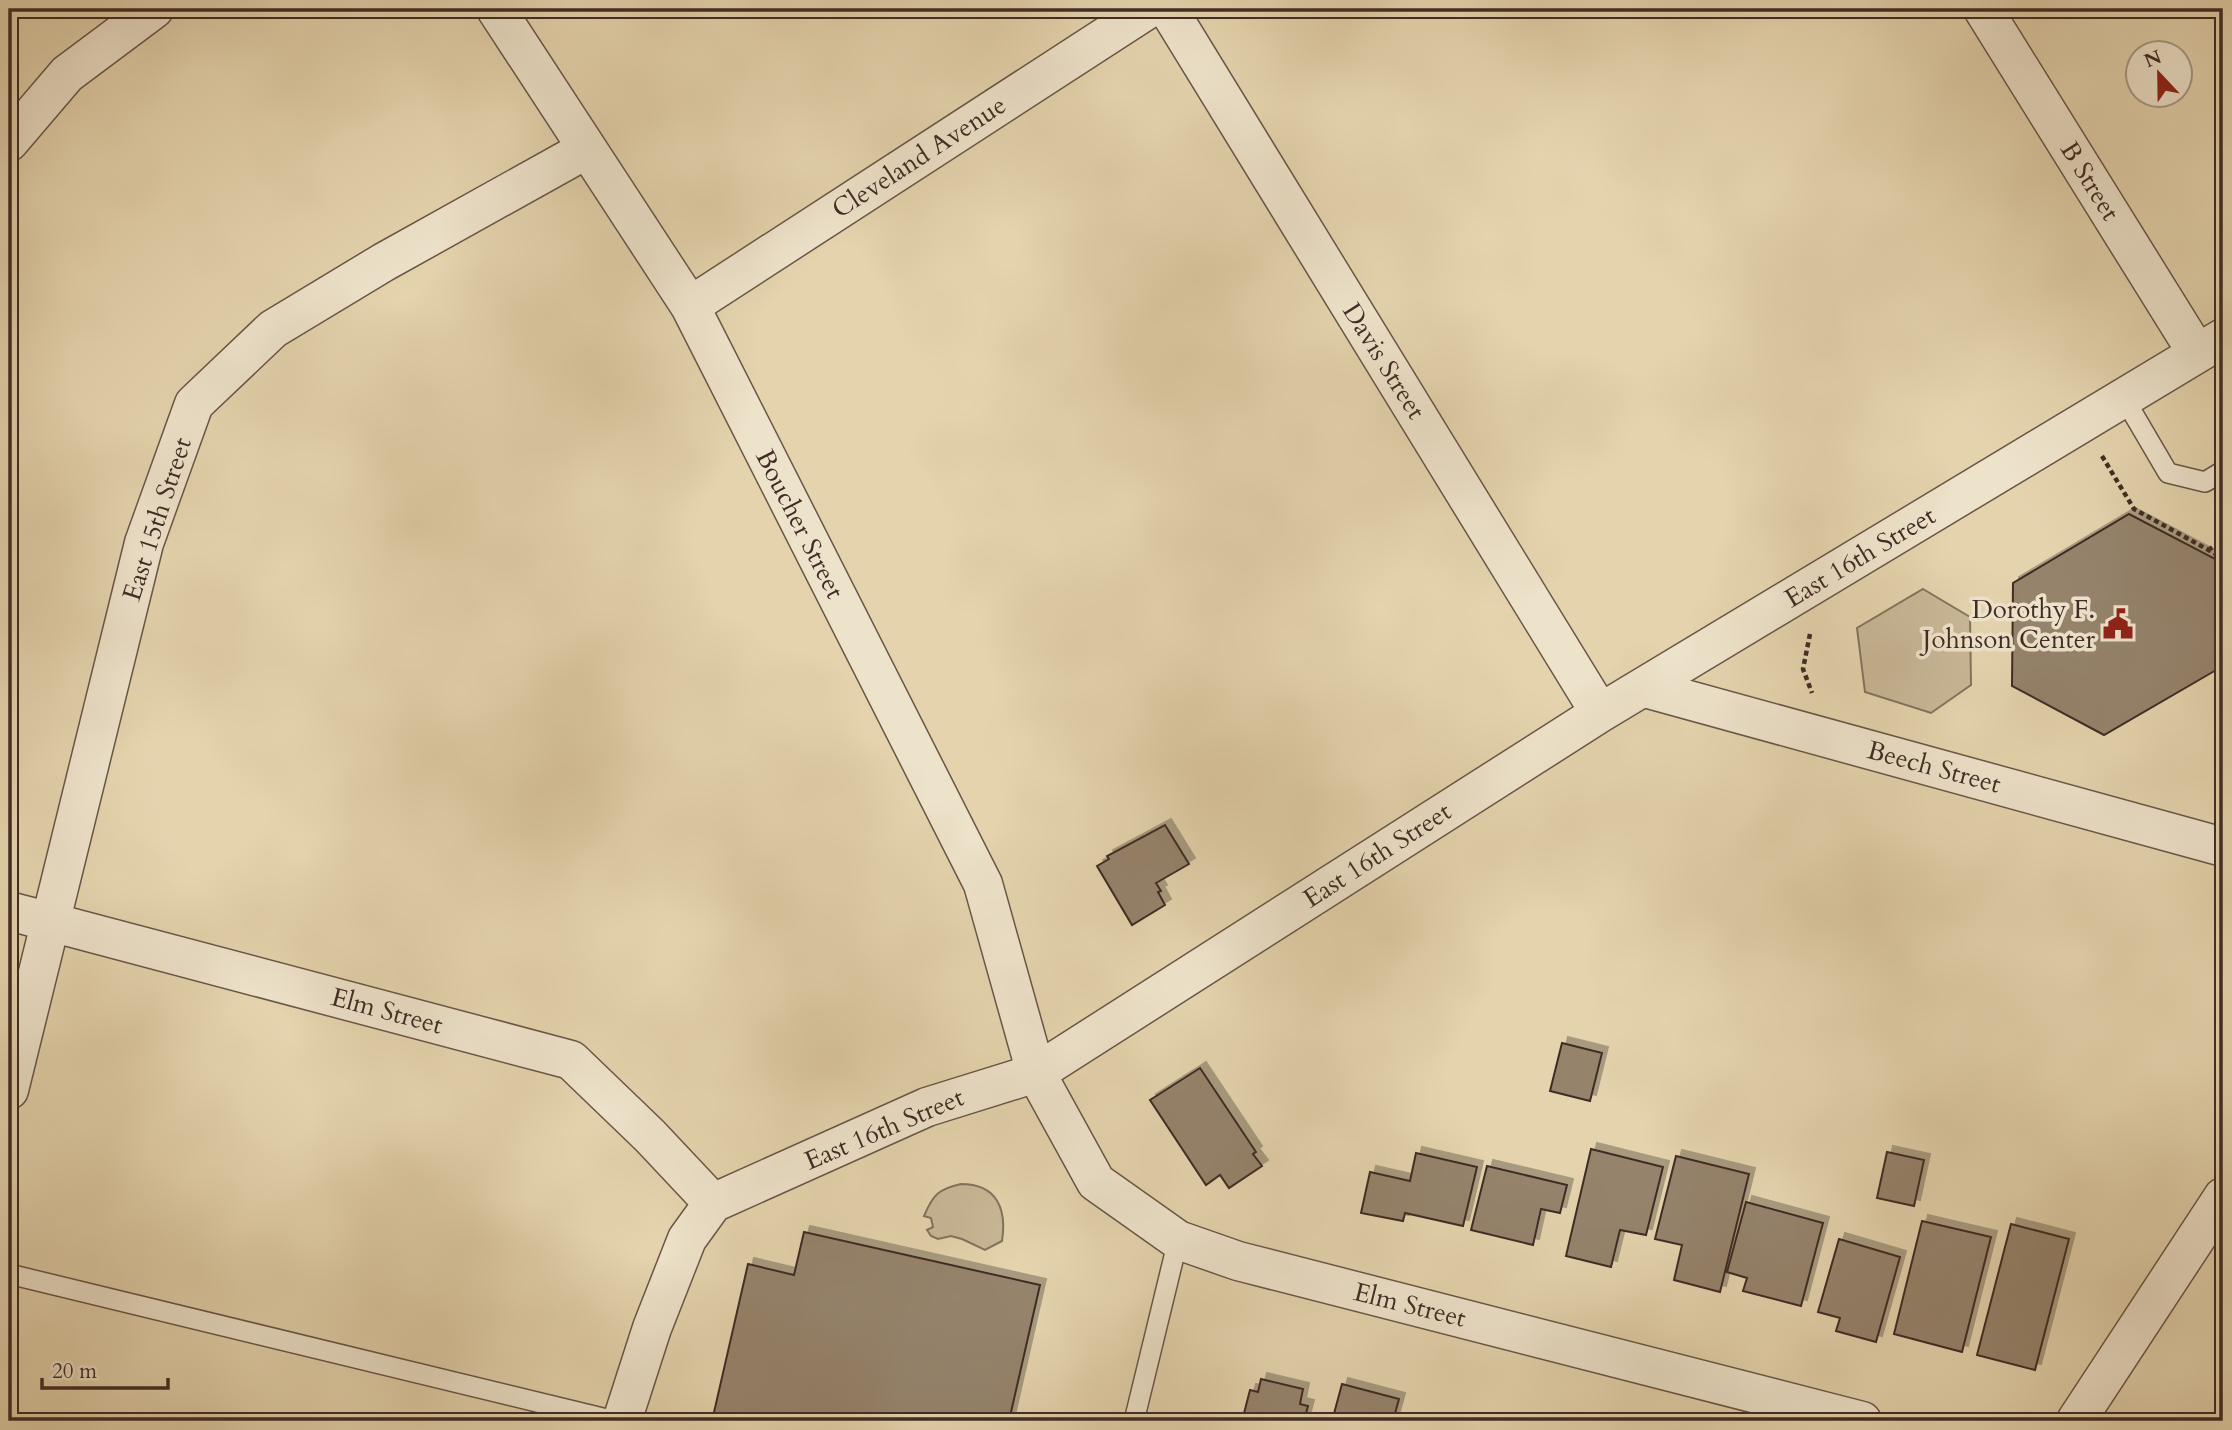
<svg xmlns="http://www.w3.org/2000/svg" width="2232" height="1430" font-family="Cardo,serif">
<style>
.green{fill:#c8b796;stroke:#84725e;stroke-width:2}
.building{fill:#95836c;stroke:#402c25;stroke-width:2;filter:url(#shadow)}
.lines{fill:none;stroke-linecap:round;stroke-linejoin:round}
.lane-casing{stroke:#695647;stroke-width:22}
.street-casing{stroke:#695647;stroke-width:41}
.path{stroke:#402c25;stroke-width:4.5;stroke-dasharray:5 3.5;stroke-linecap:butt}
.lane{stroke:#ede2ca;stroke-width:19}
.street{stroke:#ede2ca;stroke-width:38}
.labels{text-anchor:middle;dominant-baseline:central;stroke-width:7;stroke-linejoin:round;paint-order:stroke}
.street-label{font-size:26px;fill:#402c25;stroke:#ede2ca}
.poi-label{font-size:26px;fill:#402c25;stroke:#ede2ca;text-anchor:end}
</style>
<defs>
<filter id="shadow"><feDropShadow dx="6" dy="-6" stdDeviation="0" flood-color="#0004"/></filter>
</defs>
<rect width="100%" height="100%" fill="#e4d3ad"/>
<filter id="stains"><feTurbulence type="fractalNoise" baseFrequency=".00286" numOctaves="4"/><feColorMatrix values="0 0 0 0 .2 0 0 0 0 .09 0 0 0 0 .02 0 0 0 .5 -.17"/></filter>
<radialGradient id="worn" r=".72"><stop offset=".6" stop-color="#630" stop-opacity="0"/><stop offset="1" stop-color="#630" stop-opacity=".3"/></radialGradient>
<path class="green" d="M 1923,589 L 1970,617 L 1971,685 L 1931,713 L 1865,692 L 1857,628 Z
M 961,1184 C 997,1184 1007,1209 1002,1241 L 985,1250 L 962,1239 L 951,1236 L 938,1239 L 931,1236 L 927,1230 L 933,1227 L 931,1218 L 924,1216 C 933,1195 938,1189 961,1184 Z"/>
<path class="building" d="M 2129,514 L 2223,563 L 2223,666 L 2104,735 L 2012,686 L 2013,583 Z
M 1165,825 L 1189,864 L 1156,883 L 1161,891 L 1158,892 L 1165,905 L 1132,925 L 1097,866 L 1109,859 L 1107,856 Z
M 1562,1043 L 1602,1053 L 1590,1101 L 1550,1091 Z
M 1200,1068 L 1256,1152 L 1253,1154 L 1262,1166 L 1229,1188 L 1220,1175 L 1206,1185 L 1150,1100 Z
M 1591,1149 L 1663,1167 L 1646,1235 L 1620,1230 L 1611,1267 L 1566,1256 Z
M 1887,1152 L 1924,1160 L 1914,1206 L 1877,1198 Z
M 1416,1153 L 1477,1167 L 1463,1226 L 1405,1213 L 1403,1221 L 1361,1213 L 1370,1172 L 1410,1181 Z
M 1676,1156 L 1749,1174 L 1720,1292 L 1674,1280 L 1682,1245 L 1655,1239 Z
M 1487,1166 L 1567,1185 L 1560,1213 L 1541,1209 L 1533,1245 L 1471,1230 Z
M 1746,1202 L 1823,1223 L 1801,1306 L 1743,1291 L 1747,1278 L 1727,1272 Z
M 1922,1221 L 1991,1237 L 1962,1352 L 1894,1334 Z
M 2011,1224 L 2069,1239 L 2035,1370 L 1977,1355 Z
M 804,1232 L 1040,1285 L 1009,1421 L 712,1421 L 748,1264 L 794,1275 Z
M 1839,1239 L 1900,1257 L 1876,1342 L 1836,1331 L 1840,1318 L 1818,1312 Z
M 1261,1379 L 1303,1389 L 1300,1404 L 1308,1406 L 1304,1421 L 1242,1421 L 1250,1390 L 1258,1392 Z
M 1342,1384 L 1399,1399 L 1393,1421 L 1332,1421 Z"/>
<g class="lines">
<g class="lane-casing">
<path id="lane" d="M 2124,398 L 2168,473 L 2205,482 L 2223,471
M 9,1274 L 615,1421
M 1134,1421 L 1178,1240"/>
</g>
<g class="street-casing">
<path id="street" d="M 496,9 L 690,306 L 983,884 L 1036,1073 L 1096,1182 L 1178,1240 L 1238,1261 L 1862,1421
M 1168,9 L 1600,713
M 1983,9 L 2197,353
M 9,142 L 67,74 L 154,9
M 690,306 L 1148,9
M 1645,688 L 2223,847
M 9,911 L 571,1060 L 650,1136 L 713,1203
M 9,1090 L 144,543 L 194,404 L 273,329 L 384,262 L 587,149
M 622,1421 L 652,1328 L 687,1239 L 713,1203 L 927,1107 L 1036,1073 L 1600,713 L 2223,338
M 2076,1421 L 2223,1197"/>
</g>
<path class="path" d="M 2102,456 L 2134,509 L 2223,558
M 2208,550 L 2223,541
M 1810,634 L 1803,669 L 1812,693"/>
<use href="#lane" class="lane"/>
<use href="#street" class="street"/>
</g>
<defs>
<g id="civic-bare" transform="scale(2.415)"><path d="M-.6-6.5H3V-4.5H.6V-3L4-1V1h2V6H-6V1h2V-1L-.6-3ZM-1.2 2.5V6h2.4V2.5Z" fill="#8f2418" stroke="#ede2ca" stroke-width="2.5" paint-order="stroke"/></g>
</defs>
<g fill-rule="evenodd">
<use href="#civic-bare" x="2118" y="624"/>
</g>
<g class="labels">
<g class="street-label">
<text transform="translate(919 157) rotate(-33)">Cleveland Avenue</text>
<text transform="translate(2090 181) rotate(58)">B Street</text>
<text transform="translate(1384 361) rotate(58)">Davis Street</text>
<text transform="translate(157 519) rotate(-72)">East 15th Street</text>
<text transform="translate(800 524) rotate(63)">Boucher Street</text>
<text transform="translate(1860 557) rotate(-31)">East 16th Street</text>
<text transform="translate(1934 767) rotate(15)">Beech Street</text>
<text transform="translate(1377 855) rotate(-33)">East 16th Street</text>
<text transform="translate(387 1011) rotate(15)">Elm Street</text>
<text transform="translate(884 1129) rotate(-23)">East 16th Street</text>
<text transform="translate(1410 1305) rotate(14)">Elm Street</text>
</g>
<g class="poi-label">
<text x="2095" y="609">Dorothy F.<tspan x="2095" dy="30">Johnson Center</tspan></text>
</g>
</g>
<rect width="2232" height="1430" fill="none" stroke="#e4d3ad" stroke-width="35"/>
<rect x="10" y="10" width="2211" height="1409" fill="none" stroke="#402c25" stroke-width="3.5"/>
<rect x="18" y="18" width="2197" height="1395" fill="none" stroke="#402c25" stroke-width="2"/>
<g transform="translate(2159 74) rotate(338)"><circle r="33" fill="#ede2ca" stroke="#a89988" stroke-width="2"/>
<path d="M0-5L12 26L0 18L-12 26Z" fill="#8f2418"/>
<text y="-10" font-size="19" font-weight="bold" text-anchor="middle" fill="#402c25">N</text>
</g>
<path d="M42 1378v10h126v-10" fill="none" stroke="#402c25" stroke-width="3.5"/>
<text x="52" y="1378" font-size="21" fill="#402c25" stroke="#ede2ca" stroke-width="5" paint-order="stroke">20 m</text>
<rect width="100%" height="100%" filter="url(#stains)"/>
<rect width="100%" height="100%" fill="url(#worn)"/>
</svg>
